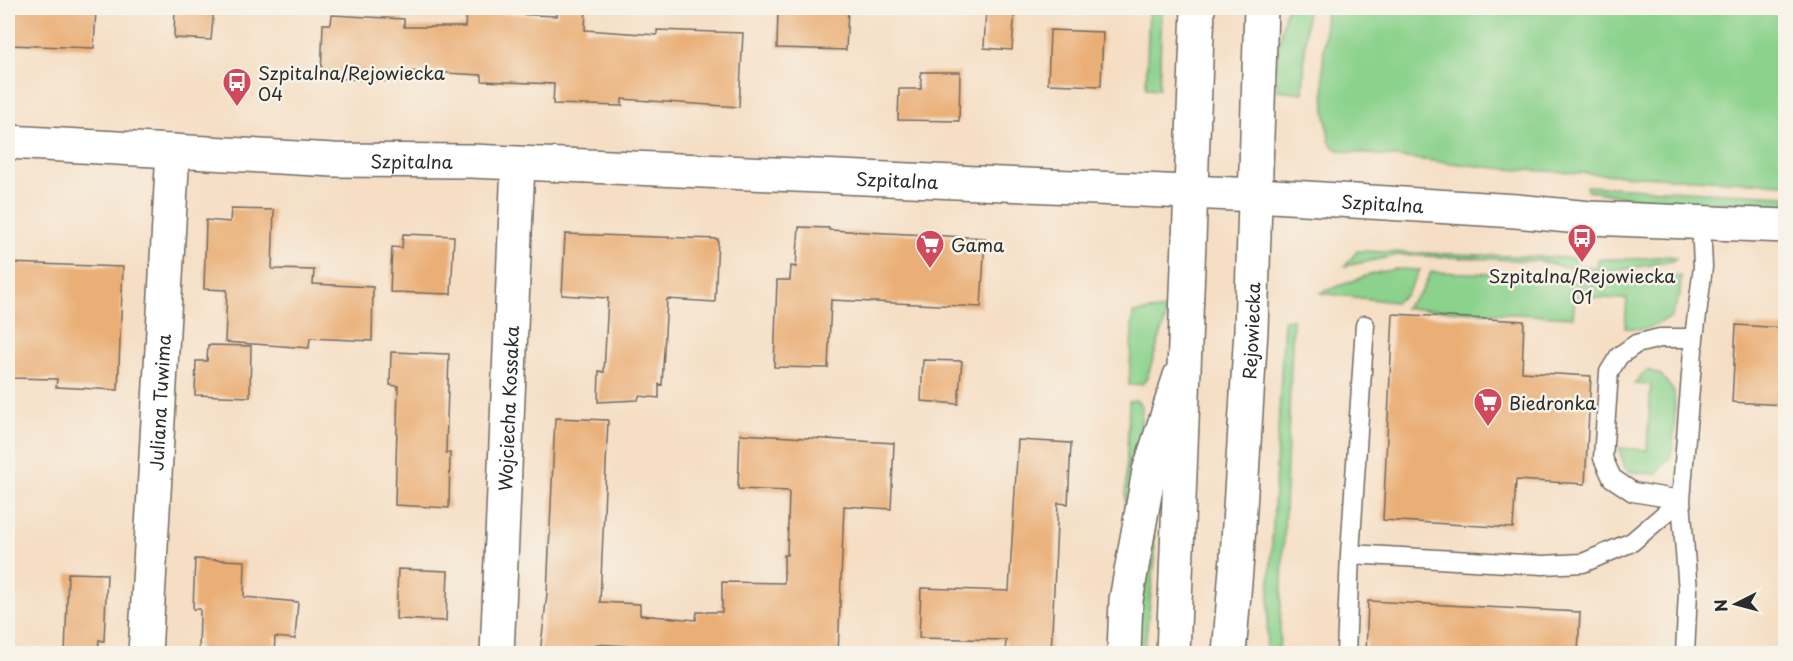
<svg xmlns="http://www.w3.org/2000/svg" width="1793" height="661" font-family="'Playpen Sans',sans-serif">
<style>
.green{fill:#8bd28c;stroke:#5b7e5c;stroke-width:1.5}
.building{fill:#eaaf77}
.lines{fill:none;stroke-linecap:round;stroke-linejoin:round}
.lane-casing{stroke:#726a61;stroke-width:21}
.street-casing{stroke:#726a61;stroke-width:36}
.secondary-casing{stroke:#726a61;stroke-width:36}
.highway-casing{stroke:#726a61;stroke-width:36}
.lane{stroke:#fff;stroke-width:18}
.street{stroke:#fff;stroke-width:33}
.secondary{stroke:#fff;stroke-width:33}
.highway{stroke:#fff;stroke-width:33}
.labels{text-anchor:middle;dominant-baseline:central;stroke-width:5;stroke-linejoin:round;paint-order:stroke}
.poi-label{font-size:18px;fill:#2b2b2b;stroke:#f7f3e8;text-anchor:start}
.street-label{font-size:18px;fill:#2b2b2b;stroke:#f7f3e8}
</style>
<rect width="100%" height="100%" fill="#f7f3e8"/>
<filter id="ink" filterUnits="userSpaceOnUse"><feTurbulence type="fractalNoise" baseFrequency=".0167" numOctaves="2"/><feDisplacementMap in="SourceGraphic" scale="12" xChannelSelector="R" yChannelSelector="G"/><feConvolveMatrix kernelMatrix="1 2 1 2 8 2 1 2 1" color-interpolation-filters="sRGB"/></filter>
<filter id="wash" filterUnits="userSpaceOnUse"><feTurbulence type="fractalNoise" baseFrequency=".008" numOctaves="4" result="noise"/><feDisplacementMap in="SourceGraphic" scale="24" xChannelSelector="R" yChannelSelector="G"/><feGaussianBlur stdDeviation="1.35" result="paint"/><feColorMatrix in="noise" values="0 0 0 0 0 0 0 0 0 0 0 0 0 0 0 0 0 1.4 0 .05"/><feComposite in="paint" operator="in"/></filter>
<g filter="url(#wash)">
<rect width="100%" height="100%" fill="#f5dec4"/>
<path class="green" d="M 1149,8 L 1162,8 L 1159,89 L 1146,88 Z
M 1286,8 L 1307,8 L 1303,93 L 1277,90 L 1277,55 Z
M 1326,8 L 1785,8 L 1785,184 L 1505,169 L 1342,151 L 1333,147 L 1329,140 L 1325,110 L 1323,68 Z
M 1586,186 L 1785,196 L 1785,206 C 1719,204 1652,204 1587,190 Z
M 1357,251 L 1574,258 L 1575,266 L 1597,267 L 1598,259 L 1630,259 L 1671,256 L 1676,258 L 1672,261 L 1616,271 L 1600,270 L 1574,269 L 1539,261 L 1399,255 L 1345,266 Z
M 1395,269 L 1420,270 L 1406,295 L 1395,302 L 1320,293 L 1371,274 Z
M 1431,272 L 1534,275 L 1562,281 L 1611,285 L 1681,276 L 1680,295 L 1671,318 L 1645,329 L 1625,328 L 1627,299 L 1575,297 L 1573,317 L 1404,308 L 1421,292 Z
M 1167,309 L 1166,318 L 1147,378 L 1142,384 L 1129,385 L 1133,313 Z
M 1293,319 L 1279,653 L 1266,653 L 1284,320 Z
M 1647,370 L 1661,375 L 1674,392 L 1675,415 L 1673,447 L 1670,458 L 1656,474 L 1632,472 L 1625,468 L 1619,448 L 1647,450 L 1651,385 L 1634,384 Z
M 1136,400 L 1142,407 L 1138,464 L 1131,502 L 1125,506 L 1129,401 Z
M 1154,529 L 1155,559 L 1144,653 L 1135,654 L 1138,621 Z"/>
<g id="blocks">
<path class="building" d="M 8,8 L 96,8 L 94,48 L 8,45 Z
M 175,8 L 214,8 L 211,40 L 174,38 Z
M 558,8 L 586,8 L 585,30 L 657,35 L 657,30 L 743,33 L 739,107 L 622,99 L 622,106 L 553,104 L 554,84 L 482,81 L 482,75 L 409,71 L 409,83 L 321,77 L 323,24 L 331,24 L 332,15 L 404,19 L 404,27 L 465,27 L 466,12 L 557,16 Z
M 778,8 L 848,8 L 846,50 L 777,48 Z
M 986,8 L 1015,8 L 1012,50 L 984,48 Z
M 1050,30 L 1103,32 L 1101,86 L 1048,84 Z
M 921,72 L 960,72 L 959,121 L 898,120 L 899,89 L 921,89 Z
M 231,209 L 274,210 L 272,269 L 314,270 L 313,284 L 373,287 L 372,341 L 310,338 L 309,348 L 225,342 L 227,290 L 204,289 L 206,220 L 230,222 Z
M 799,227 L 829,228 L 829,230 L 985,238 L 981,307 L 831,300 L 828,368 L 774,367 L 777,280 L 790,280 L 791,266 L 796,267 Z
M 403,234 L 454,236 L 451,294 L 390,292 L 392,247 L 402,248 Z
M 565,234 L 718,239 L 715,302 L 667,299 L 662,385 L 659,384 L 659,398 L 639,396 L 638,400 L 598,402 L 599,371 L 604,372 L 608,298 L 562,295 Z
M 8,263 L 123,267 L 118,390 L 56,387 L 57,379 L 8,378 Z
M 1393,314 L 1524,321 L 1522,372 L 1591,376 L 1585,484 L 1516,480 L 1513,528 L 1383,520 Z
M 1736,325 L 1785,328 L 1785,405 L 1732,402 Z
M 208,345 L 251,346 L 250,397 L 195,395 L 196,361 L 207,361 Z
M 391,352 L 449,354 L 446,453 L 450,453 L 449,508 L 395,505 L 398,386 L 390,385 Z
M 923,360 L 962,361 L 958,404 L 921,401 Z
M 555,418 L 608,420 L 600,602 L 640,604 L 640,615 L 696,620 L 697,612 L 722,612 L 722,582 L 784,583 L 784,555 L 787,555 L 789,491 L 738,489 L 740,434 L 894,443 L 891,509 L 844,506 L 838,654 L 690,654 L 690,650 L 596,644 L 596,654 L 540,654 L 547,593 Z
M 1018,440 L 1071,443 L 1068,504 L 1058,503 L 1051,654 L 1005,654 L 1006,640 L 919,638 L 921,588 L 1009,591 Z
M 195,559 L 245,561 L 244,597 L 298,602 L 295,639 L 275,637 L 274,654 L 199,654 L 200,609 L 193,609 Z
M 398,569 L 448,571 L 446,621 L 396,619 Z
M 68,573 L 107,574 L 104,641 L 99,640 L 98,654 L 65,654 Z
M 1368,601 L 1580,612 L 1578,654 L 1366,654 Z"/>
</g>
</g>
<g filter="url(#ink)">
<use href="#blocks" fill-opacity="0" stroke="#726a61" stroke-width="1.5"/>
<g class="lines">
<g class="lane-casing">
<path id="lane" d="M 1350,554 L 1543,565 L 1583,563 L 1632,542 L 1681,500 L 1694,338 L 1703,267 L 1701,221
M 1346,654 L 1350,554 L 1365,325
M 1685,654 L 1688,591 L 1681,500 L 1633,492 L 1612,478 L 1603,458 L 1609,372 L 1619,356 L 1636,344 L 1660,338 L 1694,338"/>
</g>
<g class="street-casing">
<g id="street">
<path id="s1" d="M 145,654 L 173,151"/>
<path id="s2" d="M 497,654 L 518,164"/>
<path d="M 1124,654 L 1126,600 L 1149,471 L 1180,376"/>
</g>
</g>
<g class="secondary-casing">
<g id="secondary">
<path id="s3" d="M 8,142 L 334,160 L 471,161 L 1257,195 L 1516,211 L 1590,218 L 1786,226"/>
</g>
</g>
<g class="highway-casing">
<g id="highway">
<path d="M 1173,654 L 1198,8"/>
<path id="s4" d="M 1229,654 L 1237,557 L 1251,330 L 1261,8"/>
</g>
</g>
<use href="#lane" class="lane"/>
<use href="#street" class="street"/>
<use href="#secondary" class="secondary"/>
<use href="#highway" class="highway"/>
</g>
</g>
<defs>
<g id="bus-pin" transform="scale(1.5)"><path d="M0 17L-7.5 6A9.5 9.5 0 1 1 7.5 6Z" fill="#d1495b" stroke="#f7f3e8"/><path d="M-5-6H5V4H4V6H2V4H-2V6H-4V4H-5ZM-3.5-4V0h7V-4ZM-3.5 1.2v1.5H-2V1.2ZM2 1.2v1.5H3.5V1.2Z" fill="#fff"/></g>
<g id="supermarket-pin" transform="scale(1.5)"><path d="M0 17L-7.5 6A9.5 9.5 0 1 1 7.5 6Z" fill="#d1495b" stroke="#f7f3e8"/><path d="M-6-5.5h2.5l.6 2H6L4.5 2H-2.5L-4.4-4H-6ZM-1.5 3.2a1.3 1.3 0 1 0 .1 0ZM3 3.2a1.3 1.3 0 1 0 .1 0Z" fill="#fff"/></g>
</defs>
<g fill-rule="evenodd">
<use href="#bus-pin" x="237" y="82"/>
<use href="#bus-pin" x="1582" y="238"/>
<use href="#supermarket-pin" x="930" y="244"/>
<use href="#supermarket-pin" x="1488" y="402"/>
</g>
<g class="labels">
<g class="poi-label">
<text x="258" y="72">Szpitalna/Rejowiecka<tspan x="258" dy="21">04</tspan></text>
<text x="951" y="244">Gama</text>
<text x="1582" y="275" text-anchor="middle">Szpitalna/Rejowiecka<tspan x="1582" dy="21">01</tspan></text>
<text x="1509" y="402">Biedronka</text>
</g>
<g class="street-label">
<text stroke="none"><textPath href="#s3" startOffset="404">Szpitalna</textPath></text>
<text stroke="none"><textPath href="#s3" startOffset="890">Szpitalna</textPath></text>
<text stroke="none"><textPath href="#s3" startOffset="1376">Szpitalna</textPath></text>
<text stroke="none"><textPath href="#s4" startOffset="324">Rejowiecka</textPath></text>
<text stroke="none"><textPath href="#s1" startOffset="252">Juliana Tuwima</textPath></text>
<text stroke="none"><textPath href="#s2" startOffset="246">Wojciecha Kossaka</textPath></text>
</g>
</g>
<rect width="1793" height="661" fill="none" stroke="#f7f3e8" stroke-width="30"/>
<g transform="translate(1736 604) rotate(264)" stroke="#f7f3e8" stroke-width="4.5" paint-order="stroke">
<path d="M0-4.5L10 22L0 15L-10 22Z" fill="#2b2b2b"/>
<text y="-9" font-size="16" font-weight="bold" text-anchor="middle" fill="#2b2b2b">N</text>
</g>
</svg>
